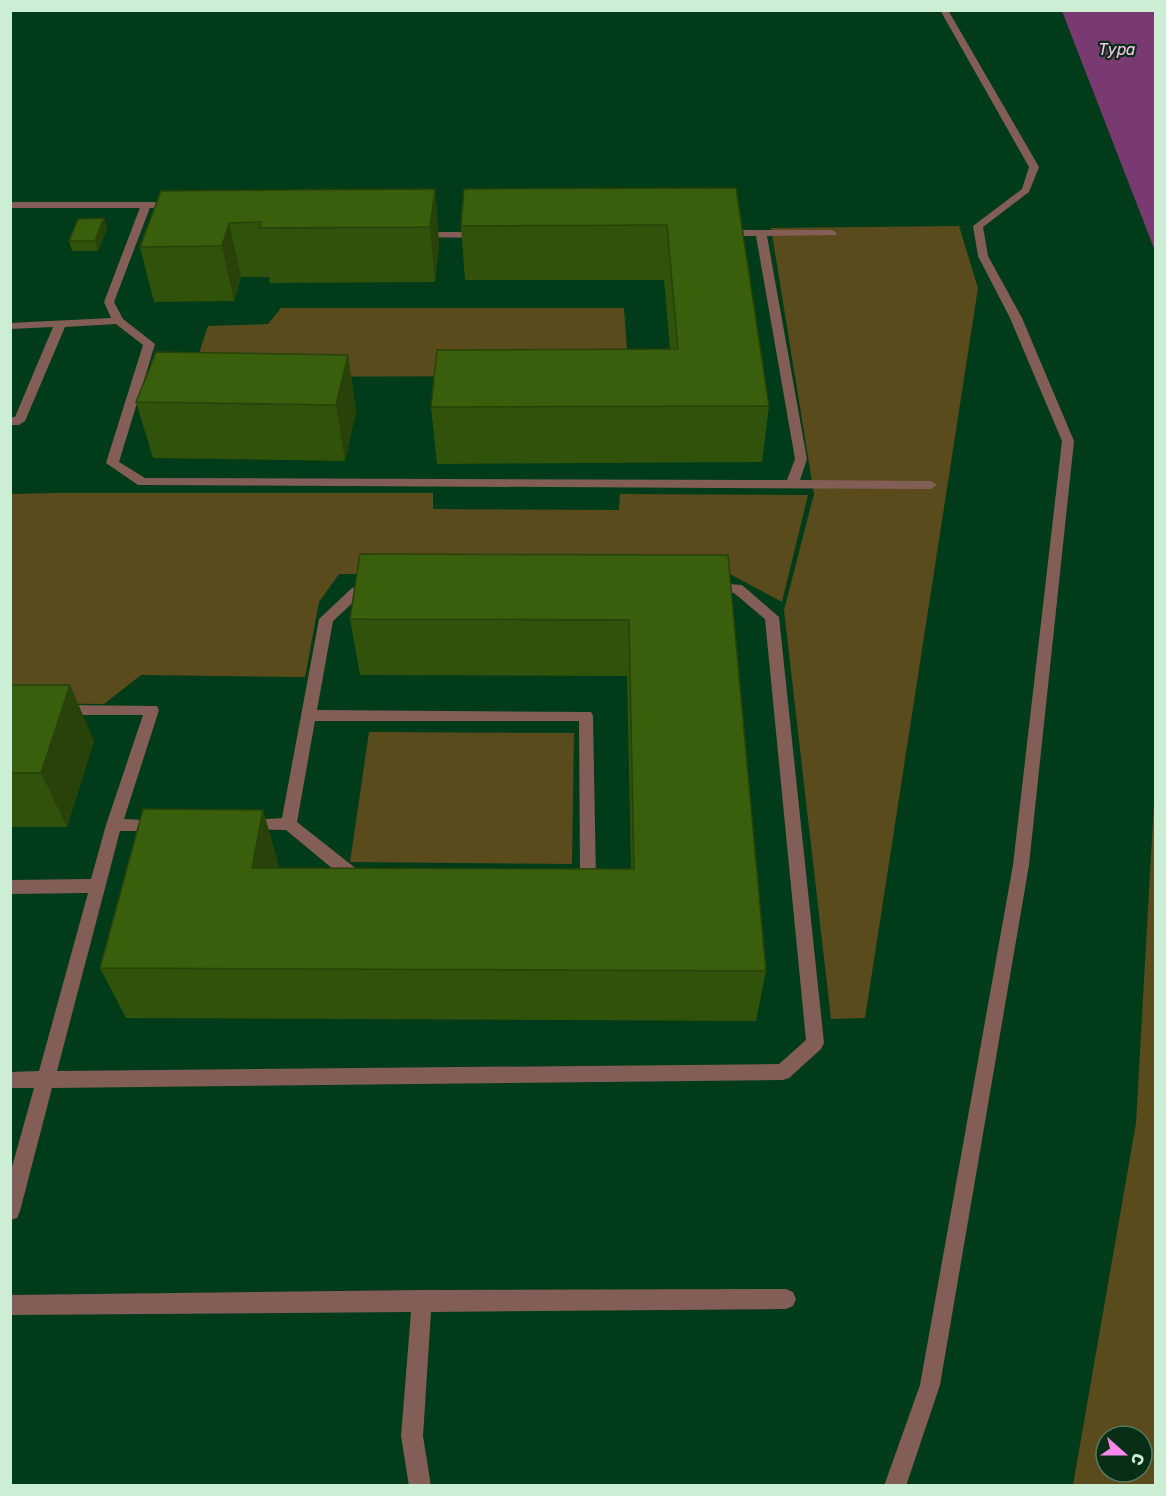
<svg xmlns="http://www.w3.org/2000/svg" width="1166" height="1496" font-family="Rubik,sans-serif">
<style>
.green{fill:#594b1c;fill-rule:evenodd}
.water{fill:#793a71}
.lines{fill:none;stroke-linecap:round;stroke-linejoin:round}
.lane{fill:#835e56;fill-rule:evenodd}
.street{fill:#835e56;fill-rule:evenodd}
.wall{fill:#31520b}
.shaded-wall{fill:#284209}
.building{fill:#395f0d;stroke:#284209;stroke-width:1.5}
.labels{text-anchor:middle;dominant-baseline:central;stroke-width:4.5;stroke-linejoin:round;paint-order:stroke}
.far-water-label{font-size:16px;font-style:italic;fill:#fbc4f2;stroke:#082e16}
</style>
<rect width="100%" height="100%" fill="#003b1a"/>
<path class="green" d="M 959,226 L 978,288 L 865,1018 L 831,1019 L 784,610 L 814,494 L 771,228 Z
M 281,308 L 624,308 L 629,376 L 191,377 L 208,326 L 268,324 Z
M 55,493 L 433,493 L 433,509 L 619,510 L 620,494 L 808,495 L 782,602 L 728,573 L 339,574 L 319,602 L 305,677 L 141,675 L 104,704 L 11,703 L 10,494 Z
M 369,732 L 574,733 L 572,864 L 350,862 Z
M 1155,785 L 1155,1485 L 1073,1485 L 1136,1123 ZM 1106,1436 L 1142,1436 L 1142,1472 L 1106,1472 Z"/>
<path class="water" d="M 1062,11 L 1155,11 L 1155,251 Z"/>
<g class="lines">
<path class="lane" d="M 940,10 L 948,10 L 1039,167 L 1029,192 L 983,227 L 988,256 L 1022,318 L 1074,441 L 1029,865 L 940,1385 L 906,1486 L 884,1486 L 920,1385 L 1013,865 L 1062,441 L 1010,318 L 978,256 L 973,226 L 1022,189 L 1029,167 Z
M 146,202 L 151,205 L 114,302 L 123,319 L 155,344 L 119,462 L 145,478 L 787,480 L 795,459 L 756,236 L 722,236 L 717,233 L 722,230 L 832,230 L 837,233 L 836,235 L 767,236 L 807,459 L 800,480 L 931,481 L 937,485 L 931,489 L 138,485 L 106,463 L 143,345 L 116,324 L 65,327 L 25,421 L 19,425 L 10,425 L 10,417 L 15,417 L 53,327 L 10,329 L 10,323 L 111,318 L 104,302 L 141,205 Z
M 419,232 L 482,232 L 487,235 L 482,238 L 415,237 L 414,235 Z
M 713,583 L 742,585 L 779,617 L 824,1043 L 821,1049 L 789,1078 L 783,1080 L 52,1088 L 20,1211 L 17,1218 L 10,1220 L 10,1174 L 34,1088 L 10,1088 L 10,1072 L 39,1071 L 88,893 L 10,894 L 10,880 L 91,879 L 106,825 L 143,715 L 61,715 L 56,714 L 54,710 L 56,706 L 61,705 L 157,706 L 159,710 L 124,819 L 164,821 L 166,825 L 164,829 L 158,831 L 120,831 L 57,1071 L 779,1064 L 806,1040 L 765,619 L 734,593 L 708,591 L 706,588 Z
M 357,586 L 374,586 L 381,591 L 374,596 L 360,596 L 333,621 L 317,710 L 591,712 L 593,716 L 596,880 L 594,885 L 588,887 L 573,885 L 571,880 L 573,875 L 580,873 L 579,721 L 315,721 L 297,822 L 363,874 L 365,879 L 363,884 L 357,886 L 351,884 L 286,830 L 242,829 L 240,825 L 242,821 L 282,818 L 319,619 L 352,588 Z
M 786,1289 L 793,1292 L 796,1299 L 793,1306 L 786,1309 L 431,1312 L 423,1436 L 431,1486 L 409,1486 L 401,1436 L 411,1312 L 10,1315 L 10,1295 L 422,1290 Z"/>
<path class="street" d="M 10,202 L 175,202 L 180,205 L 175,208 L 10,208 Z"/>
</g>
<path class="wall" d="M 736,188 L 769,406 L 762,462 L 437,464 L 431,407 L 670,349 L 664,280 L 465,280 L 461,226 Z
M 435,189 L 439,244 L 435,282 L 270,283 L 269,277 L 241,277 L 234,301 L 154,302 L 140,247 L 161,191 Z
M 107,228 L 98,251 L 72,251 L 69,241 Z
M 348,355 L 356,411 L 345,461 L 153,458 L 136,402 Z
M 728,555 L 766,971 L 756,1021 L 126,1018 L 100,968 L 263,810 L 278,863 L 277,868 L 631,869 L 627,676 L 360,675 L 350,619 Z
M 10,685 L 94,741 L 67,827 L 10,827 Z"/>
<path class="shaded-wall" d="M 435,189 L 439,244 L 435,282 L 430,227 Z
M 104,218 L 107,228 L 98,251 L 95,241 Z
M 229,223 L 241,277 L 234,301 L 222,246 Z
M 348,355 L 356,411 L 345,461 L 336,405 Z
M 70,685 L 94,741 L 67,827 L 41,773 Z
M 263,810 L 278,863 L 268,920 L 252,868 Z"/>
<path class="building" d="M 736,188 L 769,406 L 431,407 L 437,350 L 678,349 L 667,225 L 461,226 L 464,189 Z
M 435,189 L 430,227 L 259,228 L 261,222 L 229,223 L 222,246 L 140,247 L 161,191 Z
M 104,218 L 95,241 L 69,241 L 78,219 Z
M 156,352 L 348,355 L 336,405 L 136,402 Z
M 360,554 L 728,555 L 766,971 L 100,968 L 143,809 L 263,810 L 252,868 L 634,869 L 629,620 L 350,619 Z
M 10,685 L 70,685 L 41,773 L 10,773 Z"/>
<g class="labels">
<g class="far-water-label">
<text x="1117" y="49">Тура</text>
</g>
</g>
<rect width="1166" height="1496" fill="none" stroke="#cceed4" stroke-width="24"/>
<g transform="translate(1124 1454) rotate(111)"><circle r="28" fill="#082e16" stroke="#567b62" stroke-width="1.5"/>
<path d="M0-4.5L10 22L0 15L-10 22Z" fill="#f888ea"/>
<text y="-9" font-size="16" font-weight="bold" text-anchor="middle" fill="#cceed4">С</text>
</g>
</svg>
